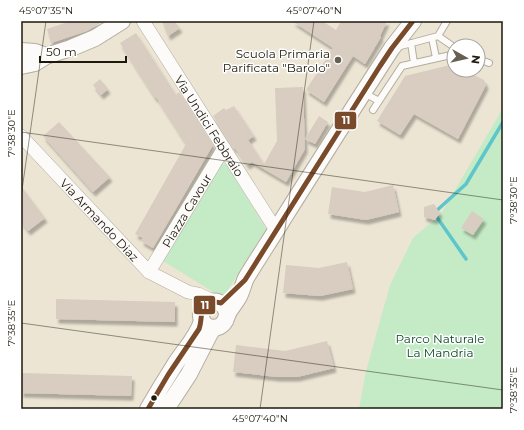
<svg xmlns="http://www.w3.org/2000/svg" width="524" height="430" font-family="Montserrat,sans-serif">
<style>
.green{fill:#c4ebc5}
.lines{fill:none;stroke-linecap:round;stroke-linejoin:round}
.stream{stroke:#5ec6ca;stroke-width:3.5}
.building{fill:#d9ccc0;filter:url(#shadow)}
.service-casing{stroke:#b2ada0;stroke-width:8}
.minor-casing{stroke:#b2ada0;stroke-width:14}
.tertiary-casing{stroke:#b2ada0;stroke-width:18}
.service{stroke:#fcfbf9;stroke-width:6}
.minor{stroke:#fcfbf9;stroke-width:13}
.tertiary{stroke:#fcfbf9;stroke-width:16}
.bus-1-casing{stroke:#fff;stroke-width:8}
.bus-1{stroke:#7a4b2a;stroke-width:5}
.ticks{fill:none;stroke:#1d180c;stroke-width:1;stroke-opacity:0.45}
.poi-dot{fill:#656052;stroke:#fff;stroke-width:1.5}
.bus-dot{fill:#1d180c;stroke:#fff;stroke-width:1.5}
.labels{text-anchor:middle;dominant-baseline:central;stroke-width:3;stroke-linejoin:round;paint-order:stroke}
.poi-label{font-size:12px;fill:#1d180c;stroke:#fff;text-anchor:end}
.street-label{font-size:12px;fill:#1d180c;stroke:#fff}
.park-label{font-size:12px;fill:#094a25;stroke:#fff}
.line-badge{stroke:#fff;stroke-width:1.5}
.badge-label{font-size:11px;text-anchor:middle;font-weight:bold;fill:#fff}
.neatline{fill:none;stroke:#1d180c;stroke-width:1.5}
.ticks-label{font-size:10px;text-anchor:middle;fill:#1d180c}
</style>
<defs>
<filter id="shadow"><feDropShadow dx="2.5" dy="4.5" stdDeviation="1" flood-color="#0004"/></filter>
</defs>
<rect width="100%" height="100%" fill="#ece5d4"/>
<path class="green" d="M 503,108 L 503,409 L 359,409 L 366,371 L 390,285 L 413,238 L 441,214 Z
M 216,164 L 227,164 L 266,229 L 223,298 L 163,261 Z"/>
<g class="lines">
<path class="stream" d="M 466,259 L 434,213 L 466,184 L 503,122"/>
</g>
<path class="building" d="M 71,21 L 104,21 L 87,31 L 51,43 L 47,29 Z
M 162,21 L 174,21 L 180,28 L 168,36 Z
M 292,21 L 322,21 L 336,30 L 341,21 L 387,21 L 380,36 L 381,37 L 365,64 L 353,56 L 324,102 L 306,90 L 333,48 Z
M 136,33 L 176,95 L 179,92 L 213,145 L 153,248 L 141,241 L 143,238 L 135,234 L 186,144 L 156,97 L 155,98 L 120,43 Z
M 454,64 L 454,70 L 464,70 L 484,80 L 486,85 L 458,139 L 414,114 L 400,135 L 377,121 L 405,76 Z
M 100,79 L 108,89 L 101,95 L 93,85 Z
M 303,87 L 305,149 L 286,182 L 252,162 L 247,165 L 235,148 L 234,149 L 213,116 L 224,108 L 226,110 L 234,106 L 254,136 L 248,140 L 264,164 L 277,141 L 275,88 Z
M 319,116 L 328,122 L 315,144 L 305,139 Z
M 59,122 L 110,177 L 93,192 L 43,136 Z
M 393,185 L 399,212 L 366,220 L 328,214 L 332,187 L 365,192 Z
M 21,186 L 45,218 L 28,231 L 21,222 Z
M 434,204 L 440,213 L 435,220 L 424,217 L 424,207 Z
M 472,211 L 484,219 L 473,235 L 461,228 Z
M 347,262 L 353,289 L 320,296 L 283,293 L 286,265 L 319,268 Z
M 56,299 L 175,302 L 175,322 L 56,319 Z
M 327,341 L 334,368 L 297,377 L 277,377 L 233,372 L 236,345 L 285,351 Z
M 21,373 L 132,376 L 131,396 L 21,393 Z"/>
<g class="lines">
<g class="service-casing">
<path id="service" d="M 438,36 L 454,47
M 432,38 L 436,58
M 411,43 L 414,63
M 397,47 L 438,36 L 447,21
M 478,59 L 489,63
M 364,93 L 379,101
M 373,110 L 402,66 L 451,55"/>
</g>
<g class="minor-casing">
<g id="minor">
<path id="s1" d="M 143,21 L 276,230"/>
<path id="s2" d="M 21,136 L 149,272 L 188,292 L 198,294 L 215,302"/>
<path id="s3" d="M 149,272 L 224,148"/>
</g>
</g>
<g class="tertiary-casing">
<path id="tertiary" d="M 21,51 L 35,52 L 46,56
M 21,66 L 35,63 L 46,56 L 71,48 L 95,38 L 122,21
M 227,314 C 227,312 226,310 225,308 C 219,296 199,302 201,316 C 202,329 219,332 225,321 C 226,320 226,317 227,316 C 229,309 235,304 238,298 C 242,292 243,284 246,278 C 258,258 271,239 283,219 C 319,162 355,105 392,48 L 413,21
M 148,409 C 156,395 165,380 174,366 C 183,351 197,338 202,321
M 166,409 L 189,374 L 210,333 L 214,328"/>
</g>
<use href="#service" class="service"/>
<use href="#minor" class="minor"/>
<use href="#tertiary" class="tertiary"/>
<g class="bus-1-casing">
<path id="bus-1" d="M 148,409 L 168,375 L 199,329 C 204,316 196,297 221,303 L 245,280 L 380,66 L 392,48 L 413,21"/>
</g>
<use href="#bus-1" class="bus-1"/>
</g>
<path class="ticks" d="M 21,132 L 503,200M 21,197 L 46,21M 21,323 L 503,390M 260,409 L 314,21"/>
<circle class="poi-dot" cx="338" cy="60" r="4"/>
<circle class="bus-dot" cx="154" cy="398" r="3.5"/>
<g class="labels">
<g class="poi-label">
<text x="330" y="53">Scuola Primaria<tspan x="330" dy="14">Parificata "Barolo"</tspan></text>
</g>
<g class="street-label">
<text stroke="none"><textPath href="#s1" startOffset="124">Via Undici Febbraio</textPath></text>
<text stroke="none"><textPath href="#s3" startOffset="72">Piazza Cavour</textPath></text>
<text stroke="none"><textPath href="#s2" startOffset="115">Via Armando Diaz</textPath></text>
</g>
<g class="park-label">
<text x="440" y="338">Parco Naturale<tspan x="440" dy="14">La Mandria</tspan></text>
</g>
</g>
<g class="line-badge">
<rect x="334" y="111" width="23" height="19" rx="4" fill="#7a4b2a"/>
<rect x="193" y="295" width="23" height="20" rx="4" fill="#7a4b2a"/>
</g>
<g class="badge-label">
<text x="346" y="124">11</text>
<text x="205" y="309">11</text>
</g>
<rect width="524" height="430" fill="none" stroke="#ffffff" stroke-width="44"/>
<g transform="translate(466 58) rotate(98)"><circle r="19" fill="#ffffff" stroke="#a5a39e"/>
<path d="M0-3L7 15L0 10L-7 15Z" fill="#656052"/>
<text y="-6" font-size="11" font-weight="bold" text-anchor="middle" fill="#1d180c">N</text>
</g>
<path d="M40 56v6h86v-6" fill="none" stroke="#1d180c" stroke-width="2"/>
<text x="46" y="56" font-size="12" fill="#1d180c" stroke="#ffffff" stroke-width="3" paint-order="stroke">50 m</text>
<rect x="22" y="22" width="480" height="386" class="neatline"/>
<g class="ticks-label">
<text x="46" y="14">45°07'35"N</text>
<text x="314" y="14">45°07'40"N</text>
<text transform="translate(11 133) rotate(-90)" y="4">7°38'30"E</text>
<text transform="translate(513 200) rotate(-90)" y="4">7°38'30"E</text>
<text transform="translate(11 323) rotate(-90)" y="4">7°38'35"E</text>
<text transform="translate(513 390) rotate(-90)" y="4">7°38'35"E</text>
<text x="260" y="422">45°07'40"N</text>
</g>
</svg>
